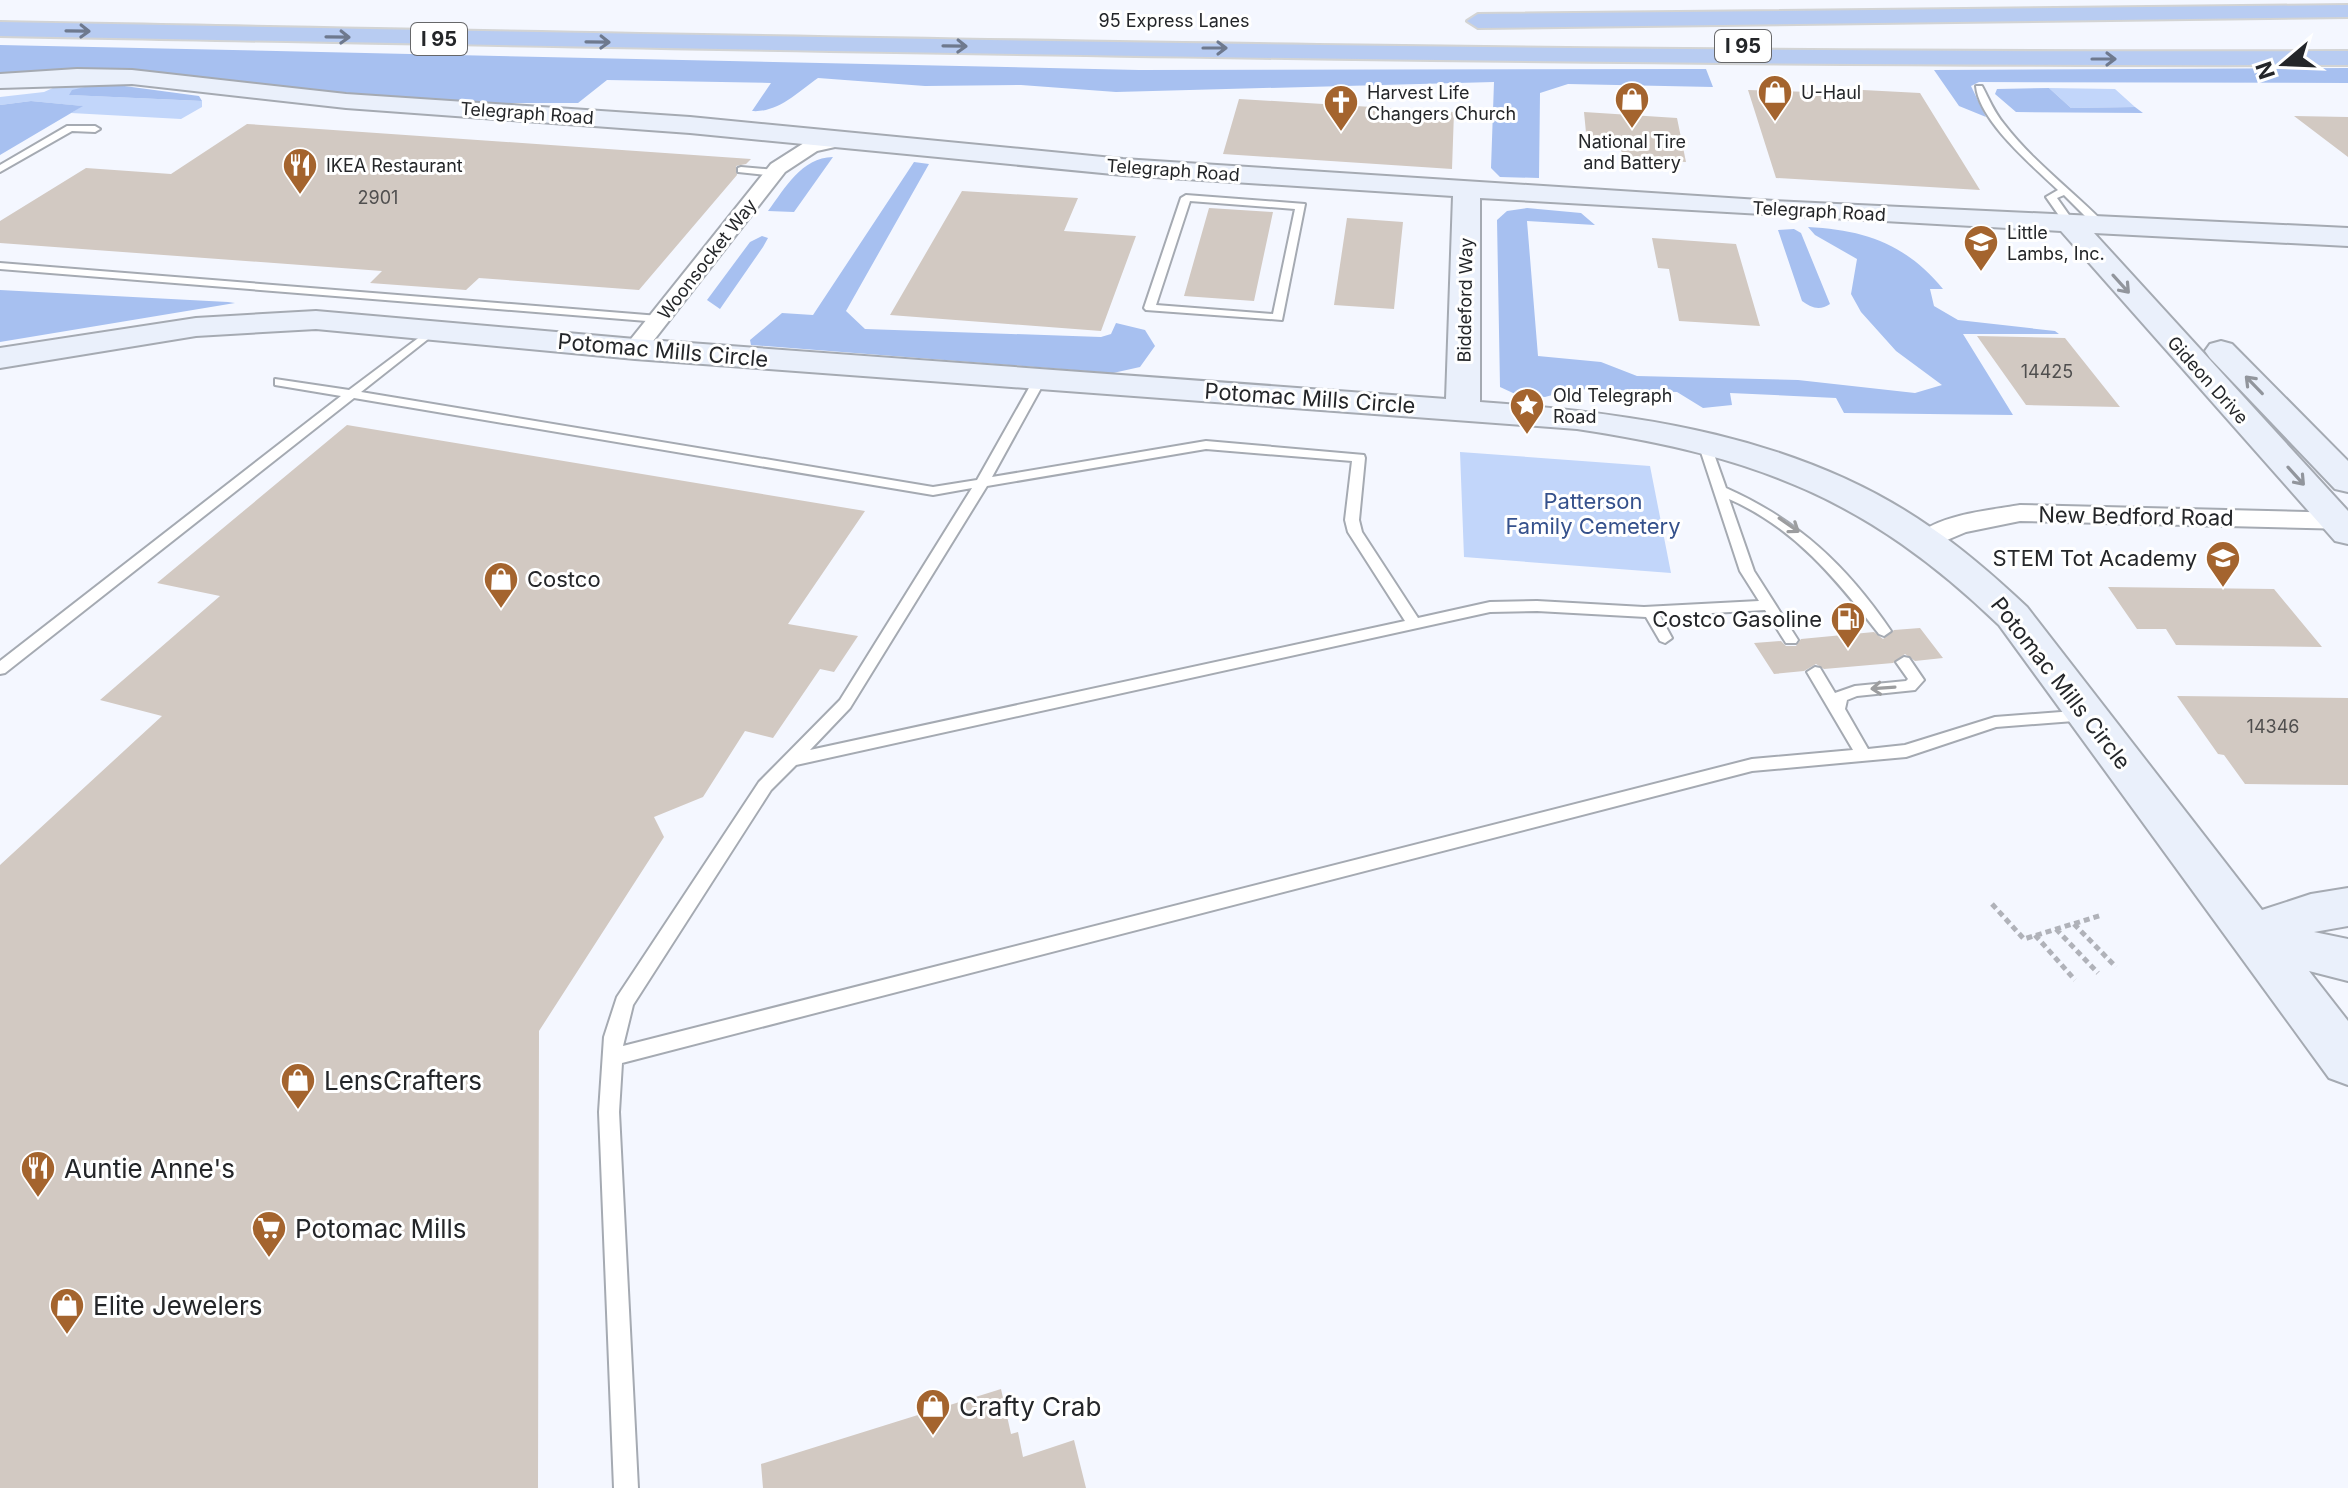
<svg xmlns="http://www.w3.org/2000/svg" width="2348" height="1488" font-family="Inter,sans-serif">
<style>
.green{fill:#c2d6fa}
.forest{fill:#a7c0f0}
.building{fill:#d2c9c2}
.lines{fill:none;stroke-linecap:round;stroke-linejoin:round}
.lane-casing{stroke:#a5aab2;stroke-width:4}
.street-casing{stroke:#a5aab2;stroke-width:4}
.secondary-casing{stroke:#a5aab2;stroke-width:4}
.highway-casing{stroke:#d3d4d4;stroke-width:4}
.path{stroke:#b0b2b9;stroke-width:5;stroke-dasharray:6 4;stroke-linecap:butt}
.lane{fill:#fff;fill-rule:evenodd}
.street{fill:#fff;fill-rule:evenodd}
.secondary{fill:#eaf0fb;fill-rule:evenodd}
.highway{fill:#b8ccf2;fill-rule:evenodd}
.oneway{stroke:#6e798e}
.oneway2{stroke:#91959c}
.oneway3{stroke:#9c9d9f}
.labels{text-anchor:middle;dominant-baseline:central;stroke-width:6;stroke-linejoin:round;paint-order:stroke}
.far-street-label{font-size:18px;fill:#242629;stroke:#fff}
.far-poi-label{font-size:18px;fill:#242629;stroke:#fff;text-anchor:start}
.number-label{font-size:18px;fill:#504f4f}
.shield{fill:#fff;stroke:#666769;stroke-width:2}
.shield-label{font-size:20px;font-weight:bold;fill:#242629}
.street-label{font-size:22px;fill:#242629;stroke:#fff}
.park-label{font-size:22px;fill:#35518c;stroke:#fff}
.poi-label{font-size:22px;fill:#242629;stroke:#fff;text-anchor:end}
.near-poi-label{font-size:26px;fill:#242629;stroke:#fff;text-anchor:start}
</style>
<rect width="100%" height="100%" fill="#f4f7ff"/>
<path class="green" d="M 66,82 L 102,83 L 70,95 L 202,101 L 202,107 L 181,119 L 71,113 L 82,106 L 31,101 L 0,105 L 0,97 L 44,92 Z
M 2049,88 L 2115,89 L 2135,107 L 2071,108 Z
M 1460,452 L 1650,466 L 1671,573 L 1464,557 Z"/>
<path class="forest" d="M 0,45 L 1139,70 L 1706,69 L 1713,87 L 1568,84 L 1540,93 L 1539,178 L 1500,177 L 1491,168 L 1494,82 L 1116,92 L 1021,85 L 925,86 L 818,78 C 798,92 778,113 752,111 L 771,83 L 607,80 L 578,103 L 466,103 L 346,97 L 144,72 L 0,76 Z
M 2348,68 L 2348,83 L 1979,82 L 1971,86 L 1986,117 L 1959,106 L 1934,70 Z
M 102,83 L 199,96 L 202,101 L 69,95 L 72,90 Z
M 2049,88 L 2071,108 L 2135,107 L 2143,113 L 2016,112 L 1995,94 L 1997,89 Z
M 31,101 L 83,106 L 0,155 L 0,105 Z
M 833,157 L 794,212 L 768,211 C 786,187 801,158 833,157 Z
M 914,162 L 929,164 L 846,311 L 865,329 L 1101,337 L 1111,334 L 1116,323 L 1145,330 L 1155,346 L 1140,367 L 1113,373 L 751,345 L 750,340 L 782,313 L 813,315 Z
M 1527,208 L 1581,213 L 1595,225 L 1527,221 L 1538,356 L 1601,362 L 1637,376 L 1798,380 L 1915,393 L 1942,385 L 1896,351 L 1861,312 L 1851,294 L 1857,259 L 1815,235 L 1808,227 C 1865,230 1906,244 1943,289 L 1930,289 L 1934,306 L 1958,320 L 2055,331 L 2059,334 L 1963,334 L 2013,415 L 1844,413 L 1836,398 L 1730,393 L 1732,405 L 1703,408 L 1677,392 L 1574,389 L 1545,397 L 1513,393 L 1500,387 L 1497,220 L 1507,211 Z
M 1794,229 L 1801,233 L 1830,304 C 1820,311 1811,308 1802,301 L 1778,230 Z
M 762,236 L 768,238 L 763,247 L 720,309 L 707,300 L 750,242 Z
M 0,290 L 228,302 L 235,303 L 0,342 Z"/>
<path class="building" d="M 1844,89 L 1920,93 L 1980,190 L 1776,178 L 1748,90 L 1846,93 Z
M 1239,99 L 1454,112 L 1452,169 L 1223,154 Z
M 1584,112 L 1677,118 L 1686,162 L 1622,158 L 1621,145 L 1587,143 Z
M 2294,116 L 2348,117 L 2348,157 Z
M 247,124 L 579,147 L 751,159 L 746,164 L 736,166 L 737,175 L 639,290 L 479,278 L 466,290 L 370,283 L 382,271 L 0,243 L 0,221 L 86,168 L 171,174 Z
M 962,191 L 1078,198 L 1064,231 L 1136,236 L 1101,331 L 890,315 Z
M 1209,208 L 1273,212 L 1254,301 L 1184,296 Z
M 1347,218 L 1403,222 L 1394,309 L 1334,305 Z
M 1652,238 L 1736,244 L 1760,326 L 1679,321 L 1669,269 L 1658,268 Z
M 1977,336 L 2065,338 L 2120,407 L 2026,405 Z
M 347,425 L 865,511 L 788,624 L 858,636 L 834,672 L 820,669 L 773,738 L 745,731 L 703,797 L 654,817 L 664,837 L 539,1031 L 538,1488 L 0,1488 L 0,865 L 162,716 L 100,700 L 220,596 L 157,583 Z
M 2108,587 L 2274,589 L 2322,647 L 2176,645 L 2166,629 L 2137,629 Z
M 1920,628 L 1943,658 L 1915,661 L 1905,654 L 1893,663 L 1824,669 L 1816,664 L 1804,671 L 1774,674 L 1754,643 L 1781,641 L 1786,646 L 1796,646 L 1801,639 L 1874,632 L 1883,639 L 1894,630 Z
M 2177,696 L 2348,698 L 2348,785 L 2245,784 L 2224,755 L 2218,754 Z
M 1001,1389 L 1011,1434 L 1018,1432 L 1023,1457 L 1074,1440 L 1086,1488 L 763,1488 L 761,1464 Z"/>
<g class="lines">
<g class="lane-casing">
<path id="lane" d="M 1976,86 L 1982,86 C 1989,99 1994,112 2004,124 C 2033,162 2073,191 2106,225 L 2106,229 L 2098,229 L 2064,195 L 2057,198 L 2076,225 L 2067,227 L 2046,197 L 2058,190 C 2033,166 1979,121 1976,86 Z
M 67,126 L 95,126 L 100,129 L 95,132 L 72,131 L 0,172 L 0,165 Z
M 741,167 L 775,170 L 780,173 L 775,176 L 738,172 L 738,168 Z
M 1186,195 L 1305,204 L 1282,320 L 1146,310 L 1144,308 L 1181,198 ZM 1190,201 L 1295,209 L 1273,314 L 1156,305 Z
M 0,263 L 659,316 L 665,319 L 659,322 L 0,269 Z
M 433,327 L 437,328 L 437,332 L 361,392 L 933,487 L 977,480 L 1034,379 L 1040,375 L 1046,379 L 992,477 L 1206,441 L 1364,455 L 1365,458 L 1359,520 L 1362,532 L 1418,618 L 1490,602 L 1537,601 L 1644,607 L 1759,601 L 1740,571 L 1697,440 L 1703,436 L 1709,440 L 1726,488 C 1798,520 1847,566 1891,631 L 1884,636 L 1879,634 C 1836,579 1795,528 1729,499 L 1754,571 L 1798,640 L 1796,643 L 1786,643 L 1765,610 L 1660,616 L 1672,638 L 1665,643 L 1660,641 L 1646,617 L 1537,611 L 1490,612 L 796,765 L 771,790 L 633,1005 L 623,1046 L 1752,759 L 1853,750 L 1807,672 L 1815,667 L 1820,668 L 1835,693 L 1855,686 L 1906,681 L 1908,679 L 1896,662 L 1904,657 L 1909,658 L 1924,680 L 1915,690 L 1857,696 L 1847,700 L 1845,709 L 1868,749 L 1905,745 L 1995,717 L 2087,710 L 2095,715 L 2087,720 L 1996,727 L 1906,757 L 1752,771 L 622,1063 L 619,1112 L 638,1488 L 614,1488 L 599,1112 L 604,1037 L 617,997 L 759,782 L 840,700 L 972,488 L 933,495 L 354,398 L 5,673 L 0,674 L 0,661 L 341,396 L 275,385 L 275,379 L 349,390 ZM 1206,449 L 1352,461 L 1345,520 L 1348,532 L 1405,621 L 810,750 L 850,708 L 987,486 Z"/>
</g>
<g class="street-casing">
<path id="street" d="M 846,133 L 855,139 L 853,143 L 817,151 L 785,172 L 643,354 L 627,354 L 623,349 L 771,164 L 804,143 Z
M 2020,505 L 2348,513 L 2348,529 L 2020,521 L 1966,532 L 1928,548 L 1918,546 L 1914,540 C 1931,515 1992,510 2020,505 Z"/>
</g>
<g class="secondary-casing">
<path id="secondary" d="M 77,69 L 132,70 L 346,94 L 690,117 L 1123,159 L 1775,201 L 2348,228 L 2348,246 L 2094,233 L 2348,511 L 2348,544 L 2335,541 L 2061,231 L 1480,198 L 1480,402 C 1636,413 1802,436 1933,529 C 1967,552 1997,579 2027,607 L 2262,910 L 2311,894 L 2348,888 L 2348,926 L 2314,932 L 2348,939 L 2348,981 L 2309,971 L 2348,1021 L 2348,1085 L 2329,1078 L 1999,625 C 1867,498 1756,456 1577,429 L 635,359 L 316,329 L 196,336 L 0,368 L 0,348 L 196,318 L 316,311 L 635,339 L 1446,399 L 1453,196 L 1123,175 L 690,133 L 346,108 L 132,84 L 0,88 L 0,74 Z
M 2221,341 L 2232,344 L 2348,461 L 2348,492 L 2335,489 L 2210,358 L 2205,351 L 2210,344 Z"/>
</g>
<g class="highway-casing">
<path id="highway" d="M 2348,5 L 2348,17 L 1478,28 L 1467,21 L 1478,14 Z
M 0,22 C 783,36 1565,54 2348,51 L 2348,65 C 1565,67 783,50 0,36 Z"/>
</g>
<path class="path" d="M 1992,904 L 2024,939 L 2102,915
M 2074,924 L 2116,967
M 2056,929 L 2098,973
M 2035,935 L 2075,980"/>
<use href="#lane" class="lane"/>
<use href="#street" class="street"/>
<use href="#secondary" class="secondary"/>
<use href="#highway" class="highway"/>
</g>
<defs><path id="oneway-shaft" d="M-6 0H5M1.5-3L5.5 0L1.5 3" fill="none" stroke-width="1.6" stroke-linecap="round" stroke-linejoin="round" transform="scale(2)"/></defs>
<g class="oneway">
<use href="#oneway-shaft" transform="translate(78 31) rotate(1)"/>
<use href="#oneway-shaft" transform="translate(338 37) rotate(1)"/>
<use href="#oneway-shaft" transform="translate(598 42) rotate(1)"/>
<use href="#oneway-shaft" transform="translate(955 46) rotate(1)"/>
<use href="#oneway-shaft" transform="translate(1215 48)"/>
<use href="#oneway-shaft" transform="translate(2104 59)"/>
</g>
<g class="oneway2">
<use href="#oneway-shaft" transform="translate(2121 284) rotate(48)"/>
<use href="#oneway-shaft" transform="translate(2254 385) rotate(-134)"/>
<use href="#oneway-shaft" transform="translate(2296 476) rotate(48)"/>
</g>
<g class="oneway3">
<use href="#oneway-shaft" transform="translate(1789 525) rotate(35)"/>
<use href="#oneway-shaft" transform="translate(1883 688) rotate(176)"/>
</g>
<defs>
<g id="shop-pin" transform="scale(1.8)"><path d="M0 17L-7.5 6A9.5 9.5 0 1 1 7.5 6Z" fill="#a4642e" stroke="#fff"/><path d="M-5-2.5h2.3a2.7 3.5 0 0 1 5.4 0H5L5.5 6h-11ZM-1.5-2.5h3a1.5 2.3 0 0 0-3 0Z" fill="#fff"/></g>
<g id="church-pin" transform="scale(1.8)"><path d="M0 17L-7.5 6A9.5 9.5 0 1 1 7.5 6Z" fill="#a4642e" stroke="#fff"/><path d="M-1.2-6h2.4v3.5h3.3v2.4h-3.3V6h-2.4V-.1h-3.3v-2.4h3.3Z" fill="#fff"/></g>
<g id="restaurant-pin" transform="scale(1.8)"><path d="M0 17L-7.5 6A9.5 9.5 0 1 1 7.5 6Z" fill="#a4642e" stroke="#fff"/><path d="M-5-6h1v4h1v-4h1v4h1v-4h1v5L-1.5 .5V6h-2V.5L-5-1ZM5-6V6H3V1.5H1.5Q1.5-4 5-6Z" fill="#fff"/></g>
<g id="school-pin" transform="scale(1.8)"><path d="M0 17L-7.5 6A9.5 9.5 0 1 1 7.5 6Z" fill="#a4642e" stroke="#fff"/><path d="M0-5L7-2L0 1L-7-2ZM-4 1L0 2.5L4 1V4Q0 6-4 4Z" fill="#fff"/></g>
<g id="sight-pin" transform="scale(1.8)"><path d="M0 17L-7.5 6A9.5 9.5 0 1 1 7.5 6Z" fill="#a4642e" stroke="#fff"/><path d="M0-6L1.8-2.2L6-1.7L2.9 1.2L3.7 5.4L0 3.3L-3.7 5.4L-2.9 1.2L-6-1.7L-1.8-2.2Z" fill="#fff"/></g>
<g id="fuel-pin" transform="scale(1.8)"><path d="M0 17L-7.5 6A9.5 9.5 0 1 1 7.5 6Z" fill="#a4642e" stroke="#fff"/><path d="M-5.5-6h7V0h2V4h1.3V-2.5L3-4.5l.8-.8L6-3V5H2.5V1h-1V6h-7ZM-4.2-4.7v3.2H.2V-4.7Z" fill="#fff"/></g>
<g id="supermarket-pin" transform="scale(1.8)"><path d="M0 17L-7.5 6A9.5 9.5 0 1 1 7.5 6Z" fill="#a4642e" stroke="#fff"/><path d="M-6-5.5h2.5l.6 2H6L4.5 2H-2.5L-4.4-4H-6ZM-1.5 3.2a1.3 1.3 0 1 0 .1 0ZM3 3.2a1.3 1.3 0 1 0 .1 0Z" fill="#fff"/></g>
</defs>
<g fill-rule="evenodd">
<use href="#shop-pin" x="1775" y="92"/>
<use href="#shop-pin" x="1632" y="99"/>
<use href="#church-pin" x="1341" y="102"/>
<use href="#restaurant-pin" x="300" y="165"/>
<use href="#school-pin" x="1981" y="242"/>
<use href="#sight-pin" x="1527" y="405"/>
<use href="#school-pin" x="2223" y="558"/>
<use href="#shop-pin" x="501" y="579"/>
<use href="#fuel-pin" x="1848" y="619"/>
<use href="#shop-pin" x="298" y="1080"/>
<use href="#restaurant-pin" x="38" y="1168"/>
<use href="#supermarket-pin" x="269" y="1228"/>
<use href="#shop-pin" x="67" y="1305"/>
<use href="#shop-pin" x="933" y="1406"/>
</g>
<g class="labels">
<g class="far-street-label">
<text x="1174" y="20">95 Express Lanes</text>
<text transform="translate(527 113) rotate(4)">Telegraph Road</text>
<text transform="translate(1173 170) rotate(4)">Telegraph Road</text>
<text transform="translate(1819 211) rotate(3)">Telegraph Road</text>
<text transform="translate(707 259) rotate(-52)">Woonsocket Way</text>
<text transform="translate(1465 300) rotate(-89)">Biddeford Way</text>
<text transform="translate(2208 380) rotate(48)">Gideon Drive</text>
</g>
<g class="far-poi-label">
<text x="1367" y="92">Harvest Life<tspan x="1367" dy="21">Changers Church</tspan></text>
<text x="1801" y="92">U-Haul</text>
<text x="1632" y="141" text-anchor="middle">National Tire<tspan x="1632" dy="21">and Battery</tspan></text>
<text x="326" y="165">IKEA Restaurant</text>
<text x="2007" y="232">Little<tspan x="2007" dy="21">Lambs, Inc.</tspan></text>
<text x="1553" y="395">Old Telegraph<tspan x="1553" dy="21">Road</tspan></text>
</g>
<g class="number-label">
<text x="378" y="197">2901</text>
<text x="2047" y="371">14425</text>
<text x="2273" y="726">14346</text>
</g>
<g class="shield">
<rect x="411" y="23" width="56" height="32" rx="6"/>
<rect x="1715" y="30" width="56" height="32" rx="6"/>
</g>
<g class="shield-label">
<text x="439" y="39">I 95</text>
<text x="1743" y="46">I 95</text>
</g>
<g class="street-label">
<text transform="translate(663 350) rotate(5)">Potomac Mills Circle</text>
<text transform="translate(1310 398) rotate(4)">Potomac Mills Circle</text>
<text transform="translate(2136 516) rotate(1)">New Bedford Road</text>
<text transform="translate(2061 683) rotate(52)">Potomac Mills Circle</text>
</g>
<g class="park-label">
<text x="1593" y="501">Patterson<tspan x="1593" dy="25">Family Cemetery</tspan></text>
</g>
<g class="poi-label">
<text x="2197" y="558">STEM Tot Academy</text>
<text x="527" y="579" text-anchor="start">Costco</text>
<text x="1822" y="619">Costco Gasoline</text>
</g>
<g class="near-poi-label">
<text x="324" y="1080">LensCrafters</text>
<text x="64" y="1168">Auntie Anne's</text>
<text x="295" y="1228">Potomac Mills</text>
<text x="93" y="1305">Elite Jewelers</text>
<text x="959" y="1406">Crafty Crab</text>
</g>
</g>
<g transform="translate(2284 64) rotate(251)" stroke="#ffffff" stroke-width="6" paint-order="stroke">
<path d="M0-6L14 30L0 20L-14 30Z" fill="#242629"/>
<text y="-12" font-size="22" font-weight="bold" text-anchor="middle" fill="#242629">N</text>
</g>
</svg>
